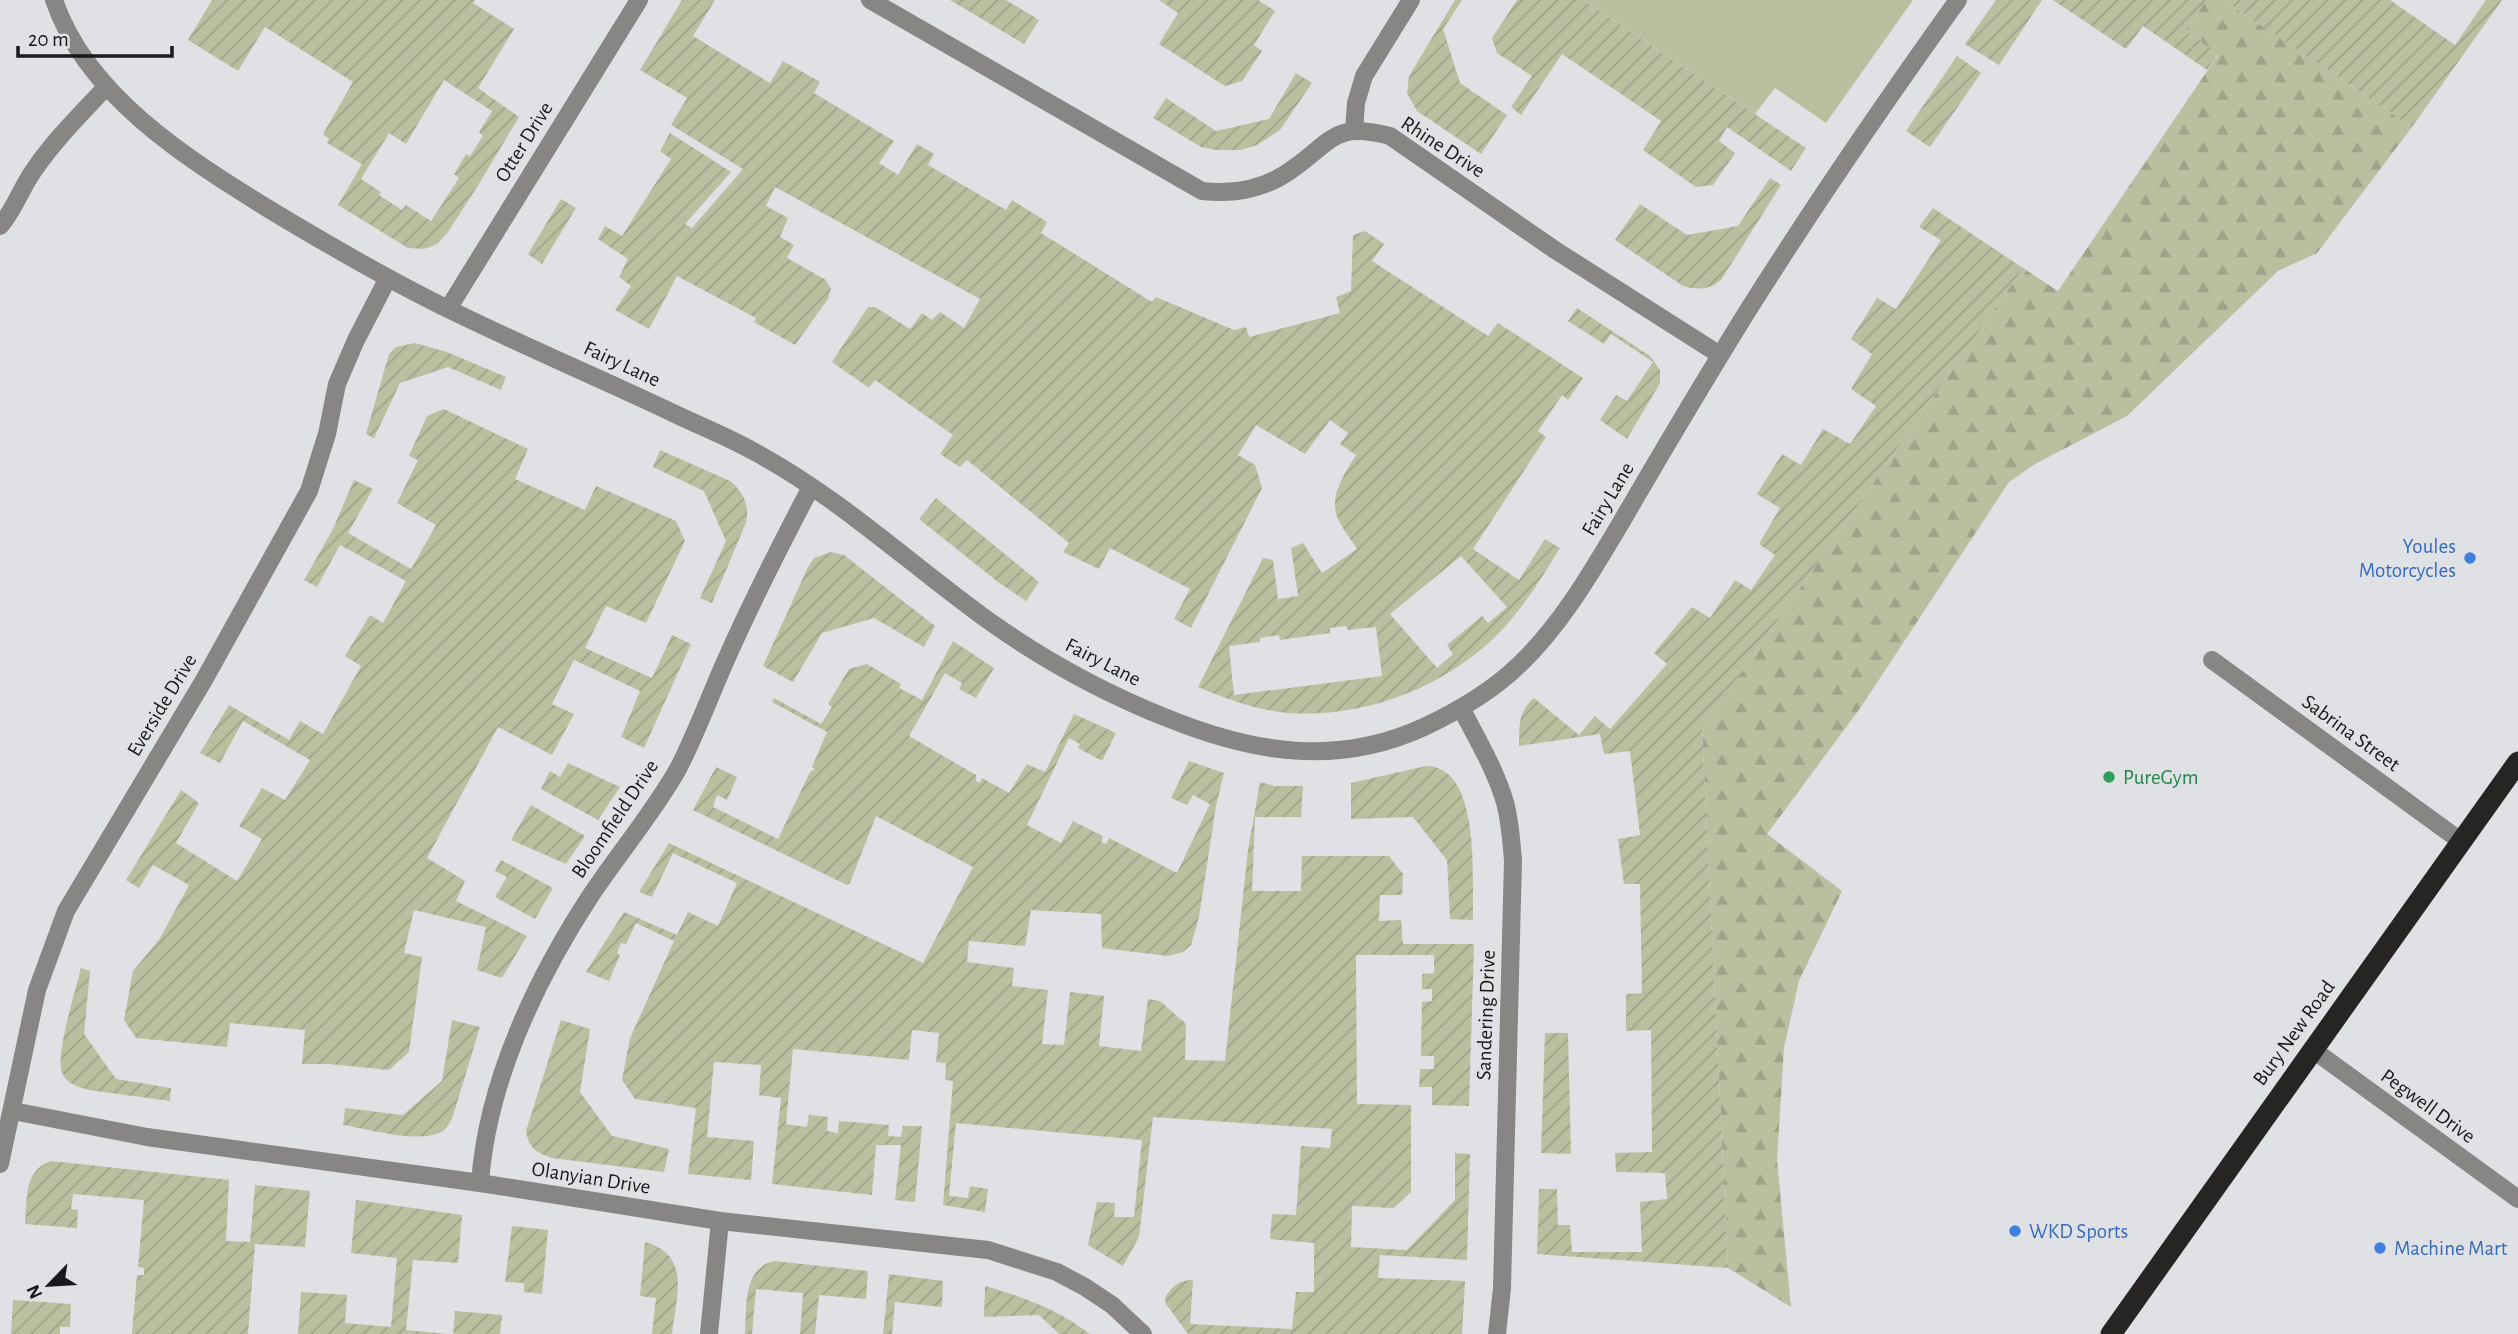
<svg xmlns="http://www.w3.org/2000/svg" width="2518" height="1334" font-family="'Alegreya Sans',sans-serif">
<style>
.green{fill:#b8c0a0}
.forest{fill:url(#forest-firs)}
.garden{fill:url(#garden-furrows);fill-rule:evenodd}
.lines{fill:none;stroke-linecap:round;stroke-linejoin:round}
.street{stroke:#878685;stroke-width:18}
.highway{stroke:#262523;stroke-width:21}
.shop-dot{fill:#3f7fe0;stroke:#e0e1e4;stroke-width:2.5}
.leisure-dot{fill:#2e9e5b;stroke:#e0e1e4;stroke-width:2.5}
.labels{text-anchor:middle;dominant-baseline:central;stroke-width:5;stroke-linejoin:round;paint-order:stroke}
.street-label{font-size:21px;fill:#18191a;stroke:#e0e1e4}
.shop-label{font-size:21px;fill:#366cbe;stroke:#e0e1e4;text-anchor:start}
.leisure-label{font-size:21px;fill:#27864d;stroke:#e0e1e4;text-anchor:start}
</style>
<defs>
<pattern id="forest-firs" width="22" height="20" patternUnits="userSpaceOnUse" patternTransform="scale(1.75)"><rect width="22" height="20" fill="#b8c0a0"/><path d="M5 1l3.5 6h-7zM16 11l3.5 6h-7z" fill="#9da489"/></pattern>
<pattern id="garden-furrows" width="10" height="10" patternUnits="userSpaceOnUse" patternTransform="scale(1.75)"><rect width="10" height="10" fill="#b8c0a0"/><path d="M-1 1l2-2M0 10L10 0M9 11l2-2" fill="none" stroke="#9da489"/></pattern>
</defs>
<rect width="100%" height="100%" fill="#e0e1e4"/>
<path class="green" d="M 1583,0 L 1913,0 L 1826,123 L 1775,88 L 1755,114 Z"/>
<path class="forest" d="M 2206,0 L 2223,0 L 2412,127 L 2317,253 L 2278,271 L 2127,416 L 2035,464 L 2009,482 L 1861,707 L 1767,834 L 1842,891 L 1799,981 L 1784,1048 L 1777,1160 L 1791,1307 L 1728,1268 L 1702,729 L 2023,268 L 2058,291 L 2218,55 L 2186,31 Z"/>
<path class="garden" d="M 212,0 L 475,0 L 473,3 L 514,29 L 478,88 L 519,117 L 477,187 L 448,232 L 437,244 L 424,249 L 408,248 L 338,205 L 362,164 L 327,143 L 329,139 L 323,134 L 353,82 L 265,27 L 238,71 L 188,40 ZM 444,80 L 492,111 L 479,132 L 483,136 L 470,156 L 466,154 L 454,174 L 459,178 L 431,221 L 406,205 L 402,210 L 379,195 L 381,192 L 361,179 L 389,133 L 406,144 Z
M 682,0 L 715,0 L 693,36 L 770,83 L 783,61 L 820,82 L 814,93 L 894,141 L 879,163 L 898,175 L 917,144 L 934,154 L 928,165 L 1006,210 L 1012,200 L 1047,222 L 1041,233 L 1152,302 L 1156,297 L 1234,330 L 1246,327 L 1249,337 L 1340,313 L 1336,297 L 1351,291 L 1353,235 L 1365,231 L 1384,244 L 1372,261 L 1488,336 L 1498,323 L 1583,378 L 1568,400 L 1562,395 L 1538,431 L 1546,437 L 1473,549 L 1519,580 L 1545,539 L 1560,548 C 1541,579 1520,613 1494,638 C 1438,691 1356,721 1279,712 C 1251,708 1224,698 1198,687 L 1263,558 L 1273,560 L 1278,599 L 1298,596 L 1291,548 L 1303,543 L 1322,573 L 1357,549 C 1351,539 1343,530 1338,519 C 1328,497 1345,473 1356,455 L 1340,444 L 1348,433 L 1330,420 L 1305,454 L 1256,425 L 1238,455 L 1255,465 L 1262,488 L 1191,628 L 1174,619 L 1190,589 L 1110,548 L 1099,569 L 1063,552 L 1069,543 L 967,460 L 960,467 L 940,454 L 953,435 L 875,380 L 869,388 L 832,362 L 868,307 L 875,307 L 910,329 L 922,313 L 932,320 L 940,312 L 964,328 L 980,299 L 775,187 L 766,206 L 788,218 L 780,237 L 794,245 L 787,258 L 826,280 L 831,289 L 828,299 L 795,345 L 754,322 L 756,318 L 677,276 L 649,329 L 615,310 L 631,286 L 619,277 L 628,259 L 598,239 L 605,226 L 622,236 L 671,159 L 660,151 L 670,133 L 731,172 L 685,224 L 692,228 L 743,169 L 671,125 L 687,98 L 640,70 ZM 1461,556 L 1507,607 L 1488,623 L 1482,616 L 1447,645 L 1453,654 L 1437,668 L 1390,614 ZM 1346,626 L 1348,630 L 1376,627 L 1382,676 L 1234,695 L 1229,646 L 1260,642 L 1260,638 L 1279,635 L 1280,640 L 1330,633 L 1330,628 Z
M 950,0 L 1006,0 L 1039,20 L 1024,44 Z
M 1159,0 L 1258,0 L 1275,11 L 1254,45 L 1262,51 L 1242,81 L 1225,86 L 1159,44 L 1178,13 Z
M 1455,0 L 1462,0 L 1443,29 L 1460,83 L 1507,115 L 1481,154 L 1417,111 L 1407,93 L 1409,76 Z
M 1517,0 L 1583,0 L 1806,148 L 1791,171 L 1727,127 L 1719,141 L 1735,153 L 1713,185 L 1696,187 L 1643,150 L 1661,121 L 1562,54 L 1521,115 L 1511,107 L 1532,76 L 1497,53 L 1492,38 Z
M 1996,0 L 2042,0 L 1999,65 L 1965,44 Z
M 2053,0 L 2206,0 L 2186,31 L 2218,54 L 2207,70 L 2143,26 L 2126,49 Z
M 2223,0 L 2390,0 L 2455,45 L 2486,0 L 2502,0 L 2412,127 Z
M 1957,56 L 1981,73 L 1930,147 L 1906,131 Z
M 1296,73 L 1312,83 L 1280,130 L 1257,145 L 1241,150 L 1216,150 L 1201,147 L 1153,118 L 1166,98 L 1216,131 L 1269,119 Z
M 1770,178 L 1781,185 L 1721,280 C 1709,290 1697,290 1683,286 L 1615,240 L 1640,204 L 1687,235 L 1738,226 Z
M 561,199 L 576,208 L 542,264 L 528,254 Z
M 1933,208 L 2023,268 L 1702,729 L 1728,1268 L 1537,1254 L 1539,1189 L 1557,1189 L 1558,1225 L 1570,1225 L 1572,1252 L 1642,1252 L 1640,1202 L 1667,1199 L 1665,1173 L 1616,1172 L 1615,1153 L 1652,1152 L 1651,1030 L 1626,1031 L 1626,994 L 1642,993 L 1640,884 L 1624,884 L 1618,839 L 1640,835 L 1630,751 L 1604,754 L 1600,734 L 1519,746 C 1520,724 1517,713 1534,698 L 1579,735 L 1595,716 L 1610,729 L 1667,664 L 1654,653 L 1692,607 L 1710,618 L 1735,580 L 1751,590 L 1775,555 L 1759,544 L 1780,508 L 1757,494 L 1782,454 L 1801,465 L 1823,429 L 1850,444 L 1876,406 L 1851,389 L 1872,354 L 1851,339 L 1877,298 L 1896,309 L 1941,240 L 1919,227 Z
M 1577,308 L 1650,356 L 1660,370 L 1660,383 L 1627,439 L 1600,420 L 1616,395 L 1627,401 L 1653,362 L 1611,334 L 1604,344 L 1568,321 Z
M 415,343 L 447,352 L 506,377 L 501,390 L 448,367 L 400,383 L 374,438 L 366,434 L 389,354 L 396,347 Z
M 444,409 L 528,449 L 515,479 L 585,510 L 596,486 L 676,521 L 685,541 L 646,623 L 606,606 L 585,648 L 652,678 L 672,635 L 691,644 L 644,748 L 621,737 L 640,691 L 574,660 L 552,704 L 574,714 L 552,755 L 498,727 L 427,858 L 465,881 L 456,901 L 527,936 L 502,978 L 477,970 L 486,927 L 414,910 L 404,953 L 422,957 L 409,1052 L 389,1070 L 329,1064 L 302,1064 L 305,1030 L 230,1023 L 227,1047 L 136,1038 L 124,1020 L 133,971 L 159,940 L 189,885 L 153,865 L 139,888 L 126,880 L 181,790 L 199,803 L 176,843 L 237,881 L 262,839 L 239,826 L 262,788 L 285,800 L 310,760 L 243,721 L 220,763 L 200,753 L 229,705 L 289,740 L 300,721 L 323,734 L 361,666 L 345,656 L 370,615 L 383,623 L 406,581 L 340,545 L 317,587 L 304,580 L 332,531 L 354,480 L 373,489 L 348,533 L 411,569 L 436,525 L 397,503 L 418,460 L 409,456 L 427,416 Z
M 660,450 L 730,481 C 743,492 750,505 746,523 L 712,603 L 700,598 L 726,541 L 704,491 L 653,467 Z
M 936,498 L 1039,582 L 1026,601 L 998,582 L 919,519 Z
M 831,552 L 844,555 L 935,626 L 924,647 L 874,618 L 822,633 L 793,682 L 763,666 L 808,567 L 814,558 Z
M 953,641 L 994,668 L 976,698 L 959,689 L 962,683 L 945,673 L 909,736 L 976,775 L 976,781 L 980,783 L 982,778 L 1009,793 L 1027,764 L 1045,772 L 1074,714 L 1116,733 L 1102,761 L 1078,748 L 1080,744 L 1069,738 L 1027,825 L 1061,843 L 1073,821 L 1103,836 L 1101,842 L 1106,844 L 1109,838 L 1177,873 L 1210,804 L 1193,795 L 1187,805 L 1171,798 L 1189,761 L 1224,773 L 1216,806 L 1199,917 L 1191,945 L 1183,952 L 1168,956 L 1102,948 L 1101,914 L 1031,910 L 1025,946 L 969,941 L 967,962 L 1014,968 L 1012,986 L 1048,990 L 1042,1044 L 1064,1045 L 1070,992 L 1104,996 L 1099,1046 L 1141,1051 L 1148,999 L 1160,1001 L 1186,1024 L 1185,1060 L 1225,1061 L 1248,850 L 1260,782 L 1275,786 L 1303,786 L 1301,817 L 1255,817 L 1252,891 L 1301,891 L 1302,856 L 1389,856 L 1403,874 L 1402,895 L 1380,895 L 1379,921 L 1401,920 L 1403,944 L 1474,944 L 1469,1106 L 1432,1105 L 1432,1087 L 1419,1087 L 1420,1069 L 1434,1069 L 1434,1056 L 1421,1056 L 1422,1002 L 1432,1001 L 1432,989 L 1422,989 L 1422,974 L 1434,973 L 1434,955 L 1356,955 L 1357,1104 L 1411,1105 L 1411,1192 L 1394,1208 L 1352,1206 L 1351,1247 L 1407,1250 L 1455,1200 L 1455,1153 L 1470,1154 L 1467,1260 L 1380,1255 L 1378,1278 L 1465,1281 L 1462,1334 L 1188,1334 L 1166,1304 L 1165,1298 C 1172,1286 1179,1280 1193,1280 L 1190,1324 L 1292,1329 L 1296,1292 L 1314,1292 L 1314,1243 L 1270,1239 L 1272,1214 L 1296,1215 L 1301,1146 L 1330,1148 L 1332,1129 L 1153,1117 L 1139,1237 L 1123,1266 L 1088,1245 L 1097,1202 L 1115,1203 L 1114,1217 L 1134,1217 L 1142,1140 L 956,1123 L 949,1196 L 968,1198 L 970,1186 L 988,1189 L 985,1212 L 943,1205 L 953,1081 L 945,1080 L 946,1063 L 936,1062 L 939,1033 L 912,1030 L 909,1060 L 793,1049 L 786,1124 L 807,1127 L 809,1115 L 828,1117 L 827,1131 L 838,1133 L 839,1121 L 889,1125 L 888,1136 L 901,1137 L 903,1126 L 922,1126 L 915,1202 L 895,1200 L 901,1145 L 876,1145 L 872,1195 L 772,1184 L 781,1098 L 759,1095 L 761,1065 L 714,1062 L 707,1137 L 754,1141 L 751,1180 L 688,1174 L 696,1108 L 635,1099 L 622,1080 L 630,1038 L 674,941 L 636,923 L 626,944 L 621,943 L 617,953 L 620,955 L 609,981 L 586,972 L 624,912 L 677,935 L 688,912 L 718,926 L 737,883 L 673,853 L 652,897 L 639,892 L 669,843 L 923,963 L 973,867 L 876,816 L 850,883 L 847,885 L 693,810 L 716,767 L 737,777 L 727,800 L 717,795 L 713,807 L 778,839 L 810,772 L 815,769 L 812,767 L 827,732 L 772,702 L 774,698 L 821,724 L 832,707 L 828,704 L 849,669 L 867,664 L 901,684 L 899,688 L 922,700 Z
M 568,763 L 620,787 L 598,820 L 541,789 L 550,771 L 560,777 Z
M 1426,766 C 1482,766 1472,882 1473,920 L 1450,919 L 1447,860 L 1413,817 L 1351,819 L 1351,783 Z
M 531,805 L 585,836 L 566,864 L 511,840 Z
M 501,860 L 553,888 L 535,919 L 495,897 L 507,877 L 495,871 Z
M 81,968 L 90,971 L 84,1034 L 116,1079 L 171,1088 L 170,1101 L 89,1090 C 78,1087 67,1084 62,1073 C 55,1055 76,989 81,968 Z
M 452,1020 L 480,1027 L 453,1116 C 450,1123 446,1130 439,1133 C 416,1143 368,1129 343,1125 L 345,1108 L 403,1115 L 442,1081 Z
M 561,1020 L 590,1029 L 580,1092 L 612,1136 L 669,1149 L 664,1172 L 552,1158 C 535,1152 529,1148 526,1131 Z
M 1545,1033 L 1568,1033 L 1571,1154 L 1541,1153 Z
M 51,1161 L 229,1180 L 226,1241 L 250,1242 L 255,1185 L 310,1191 L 305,1247 L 255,1244 L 248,1334 L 132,1334 L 137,1275 L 144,1275 L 144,1268 L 138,1267 L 144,1200 L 73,1194 L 71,1209 L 78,1210 L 77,1228 L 25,1224 C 27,1199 24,1170 51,1161 Z
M 356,1200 L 462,1215 L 458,1263 L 413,1260 L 406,1330 L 447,1334 L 298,1334 L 301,1292 L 347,1295 L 345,1323 L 391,1327 L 397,1258 L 351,1253 Z
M 512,1226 L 548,1230 L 542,1294 L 524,1292 L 524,1283 L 505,1282 Z
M 645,1242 C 692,1255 676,1297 672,1334 L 652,1334 L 656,1298 L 640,1296 Z
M 774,1261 L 868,1271 L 866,1299 L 819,1295 L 815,1334 L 800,1334 L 803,1293 L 756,1289 L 752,1334 L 745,1334 C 747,1308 742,1269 774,1261 Z
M 889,1274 L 943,1281 L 942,1307 L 895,1302 L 892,1334 L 883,1334 Z
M 985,1286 C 1023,1297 1058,1309 1090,1334 L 1059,1334 L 1039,1315 L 984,1317 Z
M 13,1300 L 71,1304 L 70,1327 L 60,1327 L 60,1334 L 11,1334 Z
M 455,1311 L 502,1315 L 500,1334 L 453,1334 Z"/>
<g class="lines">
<path class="street" d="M 54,0 C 86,95 185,157 267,208 C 325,243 383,277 444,307 C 519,344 597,377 673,413 C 700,426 728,437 753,451 C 839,497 911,565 989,621 C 1044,660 1104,693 1167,718 C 1253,753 1337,767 1424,727 C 1458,711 1492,691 1519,665 C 1562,624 1592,571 1622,521 C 1662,452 1703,383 1745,315 C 1813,207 1884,103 1958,0
M 870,0 L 1202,191 C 1236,195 1266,189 1294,168 C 1334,139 1335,122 1390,136 L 1555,250 L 1720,355
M 1354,131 L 1356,103 L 1364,76 L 1411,0
M 0,226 C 15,209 21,188 34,170 C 55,139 81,114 106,87
M 448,309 L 639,0
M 2212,660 L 2462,842
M 1461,708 C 1476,737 1494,767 1504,799 C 1510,818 1511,839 1513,860 L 1502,1288 L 1497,1334
M 2312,1049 L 2518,1199
M 13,1111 L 147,1137 L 480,1183 L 720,1221 L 988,1250 L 1057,1272 L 1085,1287 L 1112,1305 L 1143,1334
M 0,1164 L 37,990 L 66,911 L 204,680 L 309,491 L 327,434 L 337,384 L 356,340 L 388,278
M 480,1183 C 487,1082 536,979 591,895 C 619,853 653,813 678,769 C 696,734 709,698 725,662 C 751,603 781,544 811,487
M 709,1334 L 720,1221"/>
<path class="highway" d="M 2111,1334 L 2518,762"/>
</g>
<g class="shop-dot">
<circle cx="2470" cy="558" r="7"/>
<circle cx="2015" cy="1231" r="7"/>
<circle cx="2380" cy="1248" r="7"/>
</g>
<circle class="leisure-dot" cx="2109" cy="777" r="7"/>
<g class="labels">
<g class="street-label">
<text transform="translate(524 142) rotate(-58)">Otter Drive</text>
<text transform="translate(1443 147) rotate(33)">Rhine Drive</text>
<text transform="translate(622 364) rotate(25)">Fairy Lane</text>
<text transform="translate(1608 499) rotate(-59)">Fairy Lane</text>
<text transform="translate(1103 662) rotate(27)">Fairy Lane</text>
<text transform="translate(162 705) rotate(-59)">Everside Drive</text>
<text transform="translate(2351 733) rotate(36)">Sabrina Street</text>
<text transform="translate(615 819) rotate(-56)">Bloomfield Drive</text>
<text transform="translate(1486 1015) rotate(-88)">Sandering Drive</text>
<text transform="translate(2294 1033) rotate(-54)">Bury New Road</text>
<text transform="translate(2428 1106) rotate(36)">Pegwell Drive</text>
<text transform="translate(591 1178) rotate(9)">Olanyian Drive</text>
</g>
<g class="shop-label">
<text x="2456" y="546" text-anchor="end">Youles<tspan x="2456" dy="24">Motorcycles</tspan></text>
<text x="2029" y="1231">WKD Sports</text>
<text x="2394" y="1248">Machine Mart</text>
</g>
<g class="leisure-label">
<text x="2123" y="777">PureGym</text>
</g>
</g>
<g transform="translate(49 1285) rotate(245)" stroke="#e0e1e4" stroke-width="5" paint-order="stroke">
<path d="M0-5L12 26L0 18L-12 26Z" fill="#18191a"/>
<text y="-10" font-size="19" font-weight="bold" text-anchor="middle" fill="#18191a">N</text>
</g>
<path d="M18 46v10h154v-10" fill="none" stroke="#18191a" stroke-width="3.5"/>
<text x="28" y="46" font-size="21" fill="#18191a" stroke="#e0e1e4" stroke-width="5" paint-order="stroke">20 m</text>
</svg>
